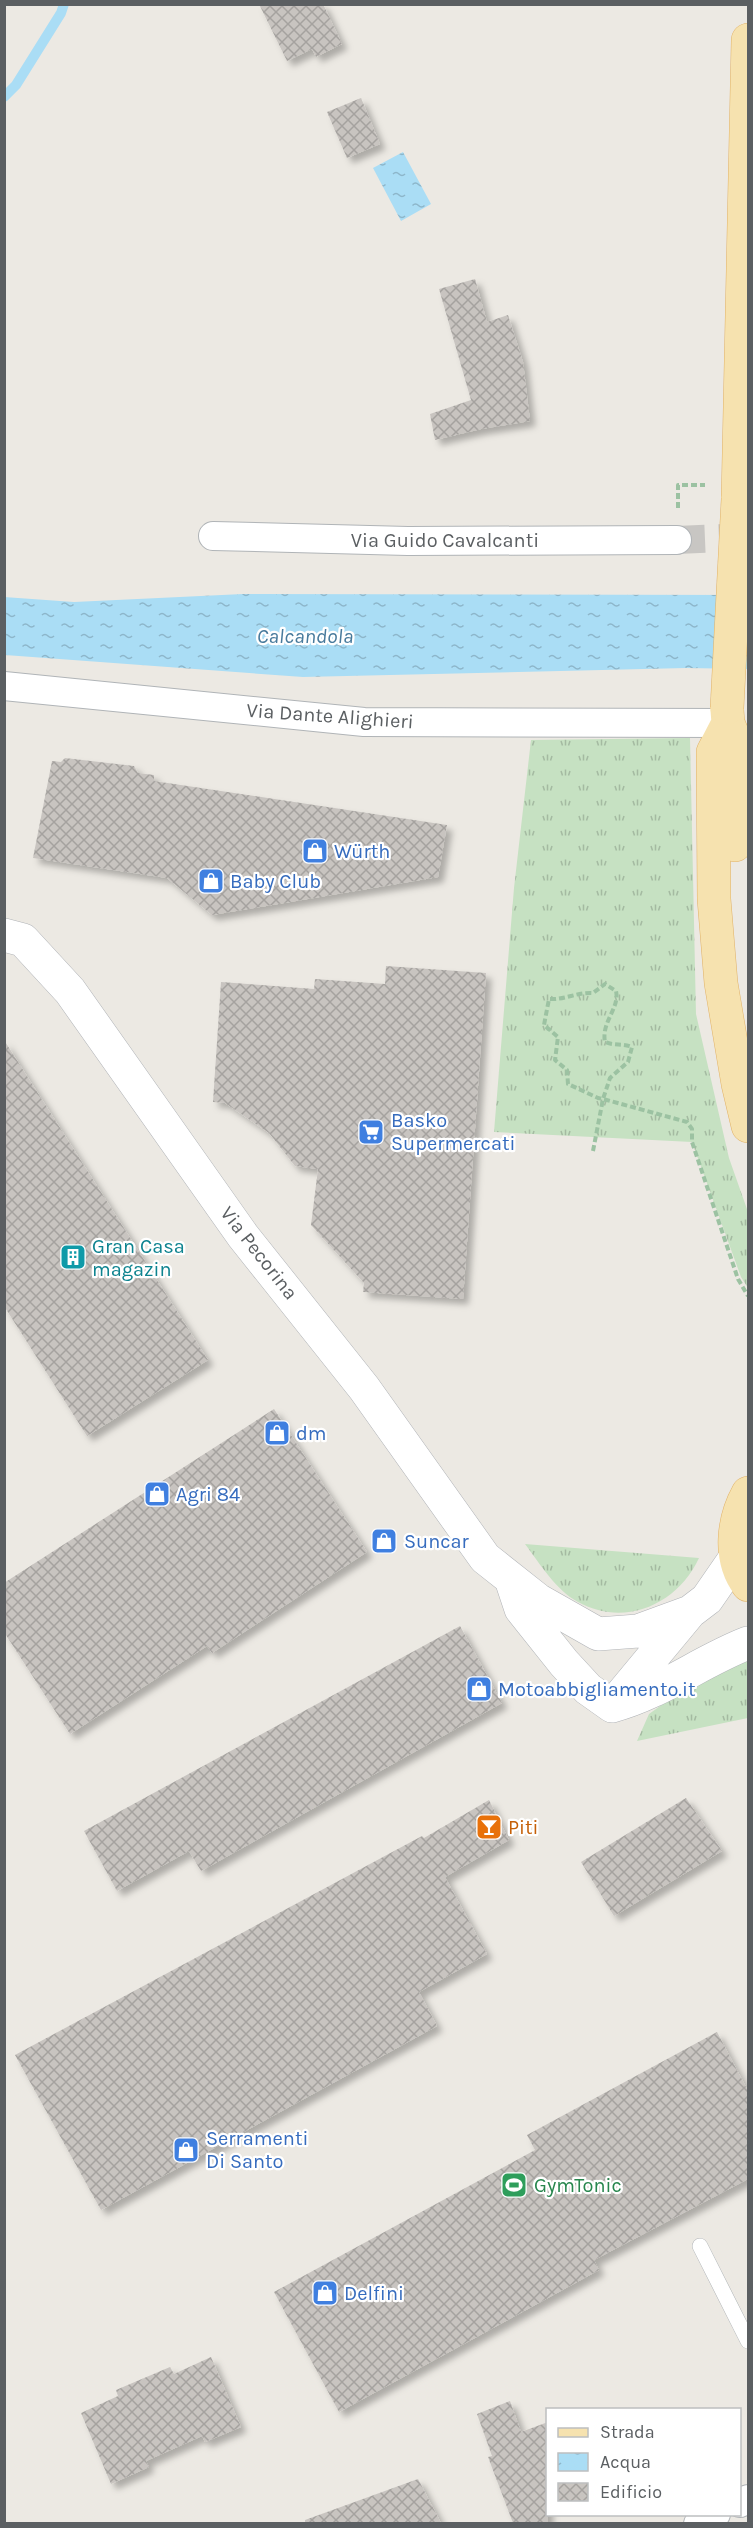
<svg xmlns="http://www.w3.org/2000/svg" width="753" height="2528" font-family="Karla,sans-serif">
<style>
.grass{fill:url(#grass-tufts)}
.water{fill:url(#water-ripples)}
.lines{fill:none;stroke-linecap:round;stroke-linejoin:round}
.stream{stroke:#aaddf5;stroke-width:10}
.building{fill:url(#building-cross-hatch);filter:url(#shadow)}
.street-tunnel{stroke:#c8c6c3;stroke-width:28;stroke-dasharray:28 14;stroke-linecap:butt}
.lane-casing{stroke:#b0b4b7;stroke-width:16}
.street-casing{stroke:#b0b4b7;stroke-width:30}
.secondary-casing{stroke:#b0b3b7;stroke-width:34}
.primary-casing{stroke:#e1b267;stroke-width:34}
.path{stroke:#9cc2a2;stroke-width:4;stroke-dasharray:6 3;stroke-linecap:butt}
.lane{stroke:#fff;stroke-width:15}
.street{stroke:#fff;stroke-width:28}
.secondary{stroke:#fff;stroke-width:33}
.primary{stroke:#f6e2af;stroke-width:33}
.primary-bridge-casing{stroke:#e1b267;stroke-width:34;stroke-linecap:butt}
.primary-bridge{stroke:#f6e2af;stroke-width:33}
.labels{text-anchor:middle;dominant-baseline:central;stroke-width:4.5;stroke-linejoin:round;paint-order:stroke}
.street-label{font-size:20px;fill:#5b5f62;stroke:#fff}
.shop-label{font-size:20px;fill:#366cbe;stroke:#fff;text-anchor:start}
.culture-label{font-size:20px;fill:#0d838f;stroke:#fff;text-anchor:start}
.food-label{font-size:20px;fill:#c56008;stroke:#fff;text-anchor:start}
.leisure-label{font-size:20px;fill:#27864d;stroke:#fff;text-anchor:start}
.water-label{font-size:21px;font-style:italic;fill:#477a9c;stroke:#fff}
</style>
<defs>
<pattern id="grass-tufts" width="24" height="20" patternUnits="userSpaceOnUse" patternTransform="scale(1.5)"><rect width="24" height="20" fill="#c6e1c2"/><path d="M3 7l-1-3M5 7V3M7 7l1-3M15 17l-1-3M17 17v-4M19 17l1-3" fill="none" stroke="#a4baa1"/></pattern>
<pattern id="water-ripples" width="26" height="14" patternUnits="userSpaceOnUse" patternTransform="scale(1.5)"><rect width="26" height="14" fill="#aaddf5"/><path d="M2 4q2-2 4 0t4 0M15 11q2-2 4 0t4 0" fill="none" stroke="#8db6ca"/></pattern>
<pattern id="building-cross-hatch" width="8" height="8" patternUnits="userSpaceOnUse" patternTransform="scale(1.5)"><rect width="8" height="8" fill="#c8c4c0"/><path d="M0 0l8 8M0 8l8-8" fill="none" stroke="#a5a29f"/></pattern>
<filter id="shadow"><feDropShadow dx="5.5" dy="5.5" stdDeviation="3" flood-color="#0004"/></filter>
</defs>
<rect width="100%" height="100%" fill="#ece9e3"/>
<path class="grass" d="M 690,738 L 696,1014 L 729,1158 L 748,1212 L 748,1288 L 741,1277 L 692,1142 L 494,1132 L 514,888 L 531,740 Z
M 525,1544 L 699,1558 C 678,1604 625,1628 578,1602 C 556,1590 540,1564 525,1544 Z
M 748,1654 L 748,1718 L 637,1741 L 649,1714 L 677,1694 Z"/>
<path class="water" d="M 403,152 L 431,204 L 401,221 L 373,168 Z
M 243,594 L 748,595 L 748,669 L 686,668 L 303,677 L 5,655 L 4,597 L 74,602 Z"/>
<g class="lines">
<path class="stream" d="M 4,97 L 16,85 L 61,13 L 64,4"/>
</g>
<path class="building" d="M 259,4 L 323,4 L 342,44 L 316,57 L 312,49 L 287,61 Z
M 361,98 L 380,144 L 347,158 L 327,112 Z
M 475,279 L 487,322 L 508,315 L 523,362 L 530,421 L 481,429 L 435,440 L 430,414 L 471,400 L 439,289 Z
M 65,758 L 134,766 L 138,773 L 154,775 L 154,781 L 447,825 L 438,877 L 212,915 L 167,878 L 33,858 L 52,761 L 61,762 Z
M 386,966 L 486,973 L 463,1299 L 363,1292 L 364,1283 L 311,1225 L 318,1169 L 295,1166 L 269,1133 L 225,1103 L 213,1102 L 221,982 L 314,989 L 315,979 L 385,984 Z
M 4,1040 L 208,1360 L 87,1436 L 4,1306 Z
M 274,1409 L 367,1552 L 212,1653 L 207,1646 L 70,1734 L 4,1632 L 4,1583 Z
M 460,1626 L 502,1703 L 201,1871 L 189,1851 L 117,1891 L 84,1831 Z
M 686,1798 L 722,1851 L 614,1916 L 581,1862 Z
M 489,1800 L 509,1840 L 445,1877 L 487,1954 L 419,1992 L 437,2026 L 101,2210 L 15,2055 L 422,1836 L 424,1838 Z
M 717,2032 L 748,2091 L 748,2179 L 594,2260 L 599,2270 L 339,2412 L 274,2292 L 535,2150 L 527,2135 Z
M 211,2357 L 241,2427 L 205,2442 L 202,2436 L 146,2461 L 149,2467 L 111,2484 L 81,2413 L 118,2396 L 116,2390 L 170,2367 L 174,2374 Z
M 510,2401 L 521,2432 L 548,2422 L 548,2523 L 513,2523 L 488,2457 L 492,2456 L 477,2414 Z
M 418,2479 L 441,2523 L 305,2523 L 305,2520 Z"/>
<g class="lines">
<path class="street-tunnel" d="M 677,540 L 748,537"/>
<g class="lane-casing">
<path id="lane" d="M 700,2246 L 748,2341"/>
</g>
<g class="street-casing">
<path id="street" d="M 213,536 L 408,541 L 677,540
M 4,686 L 364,722 L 728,723
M 740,2503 L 748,2499
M 698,2524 L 716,2514"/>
</g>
<g class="secondary-casing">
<path id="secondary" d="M 4,935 L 23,940 L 70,991 L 243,1236 L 364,1388 L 485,1558 L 538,1600 L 598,1634 L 638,1631 L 690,1612
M 512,1582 L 521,1609 L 564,1663 L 588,1689 L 612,1706 C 661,1693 701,1661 748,1643
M 612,1706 L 690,1612 L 707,1599 L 736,1557"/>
</g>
<g class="primary-casing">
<path id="primary" d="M 738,499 L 748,40
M 727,710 L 728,723 L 739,750 L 735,845
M 728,723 L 713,752 L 714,899 L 721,983 L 738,1084 L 748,1126
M 748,1493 C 733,1520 728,1559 748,1585"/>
</g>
<path class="path" d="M 678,508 L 678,485 L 705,485
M 593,1151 L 603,1099 L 610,1078 L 628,1062 L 632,1047 C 622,1043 615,1046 605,1042 C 601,1022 620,1008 616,991 L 605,984 L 593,993 C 577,992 565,1000 549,999 L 544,1025 L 558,1037 L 555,1060 L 567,1070 L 568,1084 L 598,1098 L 603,1099 L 687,1122 L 692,1129 L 692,1142 L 738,1279 L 748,1296"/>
<use href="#lane" class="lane"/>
<use href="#street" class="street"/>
<use href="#secondary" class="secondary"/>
<use href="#primary" class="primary"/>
<g class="primary-bridge-casing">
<path id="primary-bridge" d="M 727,708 L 738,499"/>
</g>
<use href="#primary-bridge" class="primary-bridge"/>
</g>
<defs>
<g id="shop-square" transform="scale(1.35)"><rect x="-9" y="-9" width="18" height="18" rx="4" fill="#3f7fe0" stroke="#fff"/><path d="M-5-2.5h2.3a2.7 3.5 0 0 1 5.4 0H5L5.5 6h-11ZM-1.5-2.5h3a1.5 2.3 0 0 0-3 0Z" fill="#fff"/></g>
<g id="supermarket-square" transform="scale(1.35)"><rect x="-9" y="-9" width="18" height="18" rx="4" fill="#3f7fe0" stroke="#fff"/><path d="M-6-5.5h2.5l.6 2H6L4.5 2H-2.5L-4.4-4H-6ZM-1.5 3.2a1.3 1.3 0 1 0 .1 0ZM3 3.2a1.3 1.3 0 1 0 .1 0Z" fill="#fff"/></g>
<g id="building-square" transform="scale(1.35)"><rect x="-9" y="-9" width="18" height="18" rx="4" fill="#0f9aa8" stroke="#fff"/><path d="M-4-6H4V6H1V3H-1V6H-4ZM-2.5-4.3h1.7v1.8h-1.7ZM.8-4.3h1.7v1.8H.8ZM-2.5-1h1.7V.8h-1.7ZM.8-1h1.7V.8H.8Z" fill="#fff"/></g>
<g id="bar-square" transform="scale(1.35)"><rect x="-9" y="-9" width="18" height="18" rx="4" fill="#e8710a" stroke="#fff"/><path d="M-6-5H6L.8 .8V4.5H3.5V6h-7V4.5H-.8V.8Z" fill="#fff"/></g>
<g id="stadium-square" transform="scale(1.35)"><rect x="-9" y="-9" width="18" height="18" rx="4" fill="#2e9e5b" stroke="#fff"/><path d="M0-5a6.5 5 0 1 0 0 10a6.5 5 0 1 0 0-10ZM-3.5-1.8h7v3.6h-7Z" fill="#fff"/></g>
</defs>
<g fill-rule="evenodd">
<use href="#shop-square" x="315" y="851"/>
<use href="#shop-square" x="211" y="881"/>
<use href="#supermarket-square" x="371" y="1132"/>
<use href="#building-square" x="73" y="1257"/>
<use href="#shop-square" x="277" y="1433"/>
<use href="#shop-square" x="157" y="1494"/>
<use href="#shop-square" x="384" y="1541"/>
<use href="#shop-square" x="479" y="1689"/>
<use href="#bar-square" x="489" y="1827"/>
<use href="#shop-square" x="186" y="2150"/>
<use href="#stadium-square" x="514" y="2185"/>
<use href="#shop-square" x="325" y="2293"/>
</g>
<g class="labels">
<g class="street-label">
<text x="445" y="540">Via Guido Cavalcanti</text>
<text transform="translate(330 716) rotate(4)">Via Dante Alighieri</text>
<text transform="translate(259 1253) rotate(52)">Via Pecorina</text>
</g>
<g class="shop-label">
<text x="334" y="851">Würth</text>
<text x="230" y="881">Baby Club</text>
<text x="391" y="1120">Basko<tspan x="391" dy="23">Supermercati</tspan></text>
<text x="296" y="1433">dm</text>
<text x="176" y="1494">Agri 84</text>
<text x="404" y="1541">Suncar</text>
<text x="498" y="1689">Motoabbigliamento.it</text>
<text x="206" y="2138">Serramenti<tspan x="206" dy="23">Di Santo</tspan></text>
<text x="344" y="2293">Delfini</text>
</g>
<g class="culture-label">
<text x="92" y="1246">Gran Casa<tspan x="92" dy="23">magazin</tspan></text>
</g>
<g class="food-label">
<text x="508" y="1827">Piti</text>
</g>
<g class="leisure-label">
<text x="534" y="2185">GymTonic</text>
</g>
<g class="water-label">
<text x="305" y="636">Calcandola</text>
</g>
</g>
<rect width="753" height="2528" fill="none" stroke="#5b5f62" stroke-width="12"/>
<rect x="546" y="2408" width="195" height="108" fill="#ffffff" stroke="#bdbfc0" stroke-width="1.5"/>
<rect x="558" y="2428" width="30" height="9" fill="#f6e2af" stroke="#bdbfc0" stroke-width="1.5"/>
<text x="600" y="2438" font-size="18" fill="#5b5f62">Strada</text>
<rect x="558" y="2453" width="30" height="18" fill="url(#water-ripples)" stroke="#bdbfc0" stroke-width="1.5"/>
<text x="600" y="2468" font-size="18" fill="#5b5f62">Acqua</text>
<rect x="558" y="2483" width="30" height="18" fill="url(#building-cross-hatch)" stroke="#bdbfc0" stroke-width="1.5"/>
<text x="600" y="2498" font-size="18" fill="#5b5f62">Edificio</text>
</svg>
